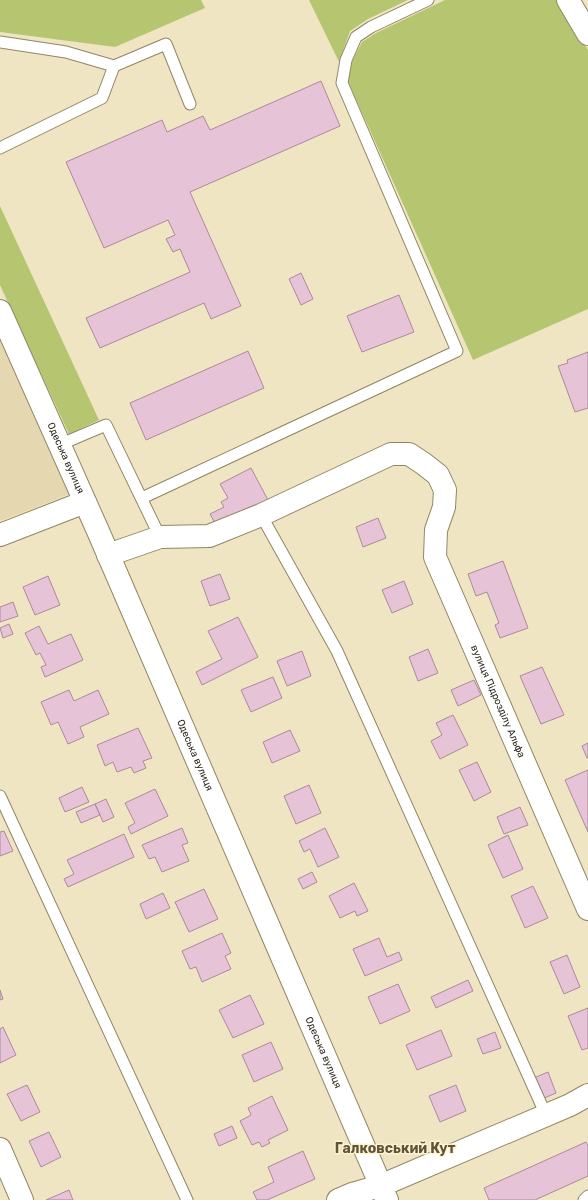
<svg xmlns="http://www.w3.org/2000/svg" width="588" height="1200" font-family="Rubik,sans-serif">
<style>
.built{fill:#e5d8b0}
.green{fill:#b5c570}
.building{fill:#e6c3d7;stroke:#aa8a9c}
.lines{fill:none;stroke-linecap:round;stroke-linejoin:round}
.service-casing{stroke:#908666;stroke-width:13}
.minor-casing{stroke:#908666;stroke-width:24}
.service{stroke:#fff;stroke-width:11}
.minor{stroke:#fff;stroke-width:22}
.labels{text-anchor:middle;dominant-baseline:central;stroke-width:3;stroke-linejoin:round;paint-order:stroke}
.street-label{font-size:10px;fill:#2e2a1d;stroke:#fef3d0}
.district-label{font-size:14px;font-weight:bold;fill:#5e5437;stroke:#fef3d0}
</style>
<rect width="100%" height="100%" fill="#f0e5c3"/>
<path class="built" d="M 0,334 L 70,494 L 0,521 Z"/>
<path class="green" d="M 0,0 L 201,0 L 205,8 L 115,47 L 0,32 Z
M 309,0 L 408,0 L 368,19 L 350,31 L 339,62 Z
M 445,0 L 558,0 L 588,50 L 588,309 L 473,360 L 347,79 L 351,63 L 362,42 L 376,33 Z
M 0,206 L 99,420 L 69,434 L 0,285 Z"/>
<path class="building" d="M 321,81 L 340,126 L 190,192 L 241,306 L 211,319 L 204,303 L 100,348 L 86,318 L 190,272 L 180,249 L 173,252 L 166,239 L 175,235 L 168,220 L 104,248 L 66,162 L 162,120 L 167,132 L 203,116 L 210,130 Z
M 301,273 L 313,299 L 301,305 L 289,279 Z
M 399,295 L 414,332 L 362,352 L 347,316 Z
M 248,351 L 264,388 L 146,440 L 130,403 Z
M 588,352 L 588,408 L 575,412 L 558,366 L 568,363 L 567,360 Z
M 251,468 L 268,500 L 231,520 L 228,516 L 215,523 L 210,514 L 224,507 L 221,502 L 228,498 L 220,484 Z
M 378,518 L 386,538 L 363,547 L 356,527 Z
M 503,561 L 528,628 L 500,638 L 495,625 L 499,623 L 487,592 L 476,596 L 468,574 Z
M 220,574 L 230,599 L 210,606 L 201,581 Z
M 48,576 L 60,605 L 35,615 L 23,587 Z
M 404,581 L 413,604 L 392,613 L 382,590 Z
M 13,602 L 18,616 L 0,622 L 0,607 Z
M 238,617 L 258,657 L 202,685 L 196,672 L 222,659 L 208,631 Z
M 9,624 L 13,634 L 3,638 L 0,628 Z
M 39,626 L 48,644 L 71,634 L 83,660 L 45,677 L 41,667 L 46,665 L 40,653 L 36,655 L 25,633 Z
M 428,649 L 438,673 L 418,681 L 409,657 Z
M 302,651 L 311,676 L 287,686 L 277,661 Z
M 542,667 L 564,715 L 541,724 L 520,676 Z
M 273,677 L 282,698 L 251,712 L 241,690 Z
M 474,680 L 481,695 L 458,706 L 451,690 Z
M 69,690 L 74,701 L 98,690 L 109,714 L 80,727 L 84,737 L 68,744 L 58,722 L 51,725 L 41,702 Z
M 453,715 L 468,745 L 440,759 L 431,741 L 442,735 L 436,723 Z
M 138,728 L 152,758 L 143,761 L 146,768 L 134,773 L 131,767 L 117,772 L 113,762 L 105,766 L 97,745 Z
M 290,730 L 300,751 L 272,763 L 263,742 Z
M 588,743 L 588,758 L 587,758 L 582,746 Z
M 477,762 L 491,792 L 474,801 L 459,770 Z
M 588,770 L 588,832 L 565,780 Z
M 309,785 L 321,813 L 296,824 L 284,796 Z
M 82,787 L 89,802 L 65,812 L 59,798 Z
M 155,789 L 168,816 L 131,834 L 128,827 L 135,823 L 125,803 Z
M 106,799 L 114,817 L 103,822 L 95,804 Z
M 95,804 L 100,815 L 81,823 L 76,812 Z
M 520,807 L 528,825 L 504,834 L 497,817 Z
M 182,828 L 188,843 L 182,845 L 189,861 L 162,872 L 155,857 L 149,859 L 142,845 Z
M 325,828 L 339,857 L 318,867 L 310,849 L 304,852 L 299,841 Z
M 4,831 L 13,851 L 0,856 L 0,832 Z
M 124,834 L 134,857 L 68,887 L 64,879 L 74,874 L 67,860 Z
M 508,835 L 523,869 L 503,878 L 488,845 Z
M 312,872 L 317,882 L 303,889 L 298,879 Z
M 354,883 L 368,911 L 357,916 L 355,911 L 340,918 L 329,896 Z
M 533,886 L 548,918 L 525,928 L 511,896 Z
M 204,889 L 218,919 L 189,932 L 175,902 Z
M 163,893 L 170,908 L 146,919 L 140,904 Z
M 222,933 L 231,953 L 225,956 L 231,969 L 202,982 L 196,967 L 190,969 L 182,951 Z
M 379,938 L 387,957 L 399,952 L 402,960 L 365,976 L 353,949 Z
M 567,955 L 580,987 L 564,994 L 550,962 Z
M 468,980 L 473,991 L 436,1008 L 431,997 Z
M 398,984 L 410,1011 L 380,1024 L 368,997 Z
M 0,990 L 3,999 L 0,1000 Z
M 250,995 L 264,1024 L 233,1038 L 219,1010 Z
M 588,1008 L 588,1048 L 582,1050 L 568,1016 Z
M 3,1027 L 16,1055 L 0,1063 L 0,1029 Z
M 441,1030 L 452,1056 L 417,1070 L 406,1045 Z
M 495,1032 L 501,1048 L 483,1054 L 477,1039 Z
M 271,1042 L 283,1069 L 254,1082 L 242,1055 Z
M 548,1072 L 556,1093 L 542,1099 L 534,1078 Z
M 27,1085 L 40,1112 L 21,1121 L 7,1094 Z
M 456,1085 L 466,1111 L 440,1122 L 429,1096 Z
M 272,1096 L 288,1130 L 268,1140 L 270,1143 L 262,1147 L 259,1142 L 252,1145 L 240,1121 L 251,1115 L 248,1108 Z
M 232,1126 L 237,1138 L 219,1146 L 214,1134 Z
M 49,1132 L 61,1157 L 41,1167 L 29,1141 Z
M 586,1142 L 588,1146 L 588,1176 L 535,1200 L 489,1200 L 484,1188 Z
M 303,1151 L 315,1179 L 267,1200 L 257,1200 L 253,1192 L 274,1182 L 268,1167 Z
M 69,1190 L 73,1200 L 46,1200 Z"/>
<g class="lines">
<g class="service-casing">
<path id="service" d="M 0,42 L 66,52 L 114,66 L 166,44 L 190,104
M 0,148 L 102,98 L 114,66
M 59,445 L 106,425 L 160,537
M 142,498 L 457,351 L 342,83 L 346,60 L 356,37 L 371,27 L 428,0
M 261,515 L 337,651 L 546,1115
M 0,796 L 187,1200
M 584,1200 L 588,1196"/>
</g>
<g class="minor-casing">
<g id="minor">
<path d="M 568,0 L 588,34"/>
<path id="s1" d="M 0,311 L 98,531 L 387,1200"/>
<path d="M 0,535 L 85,502"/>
<path id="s2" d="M 108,555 L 160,537 L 209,536 L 261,515 L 391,454 L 409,454 L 424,464 L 438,475 L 445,490 L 444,507 L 436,530 L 435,557 L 588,909"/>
<path d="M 0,1149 L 22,1200"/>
<path d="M 338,1200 L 352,1194 L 380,1186 L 570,1105 L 588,1095"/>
</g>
</g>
<use href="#service" class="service"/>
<use href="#minor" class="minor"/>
</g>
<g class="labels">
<g class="street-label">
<text stroke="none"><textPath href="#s1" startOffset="161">Одеська вулиця</textPath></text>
<text stroke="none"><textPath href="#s2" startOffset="600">вулиця Підрозділу Альфа</textPath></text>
<text stroke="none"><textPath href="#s1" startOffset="485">Одеська вулиця</textPath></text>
<text stroke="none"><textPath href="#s1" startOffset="809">Одеська вулиця</textPath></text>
</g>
<g class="district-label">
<text x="395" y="1148">Галковський Кут</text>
</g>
</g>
</svg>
